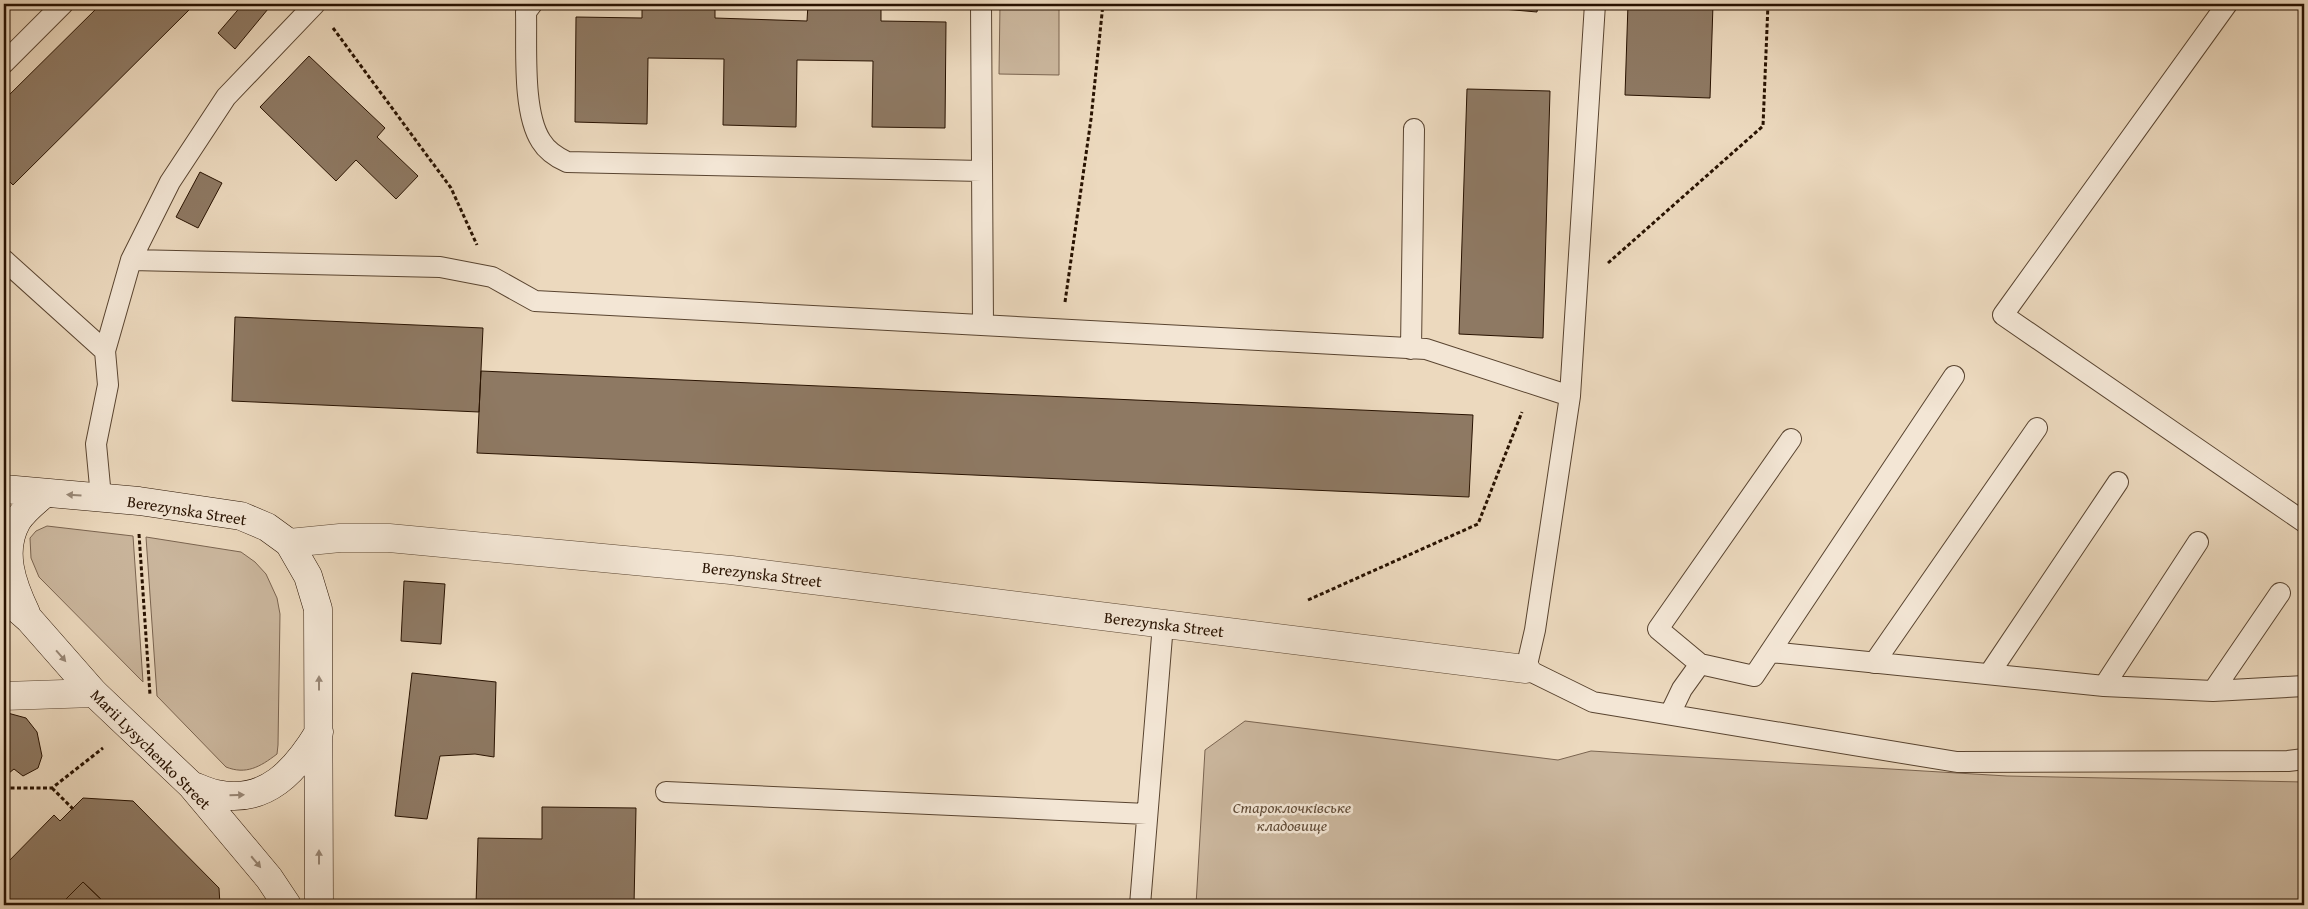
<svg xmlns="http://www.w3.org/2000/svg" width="2308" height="909" font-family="'Gentium Book Plus',serif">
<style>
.green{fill:#cbb79e;stroke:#7a6450}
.building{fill:#8e7963;stroke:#281201}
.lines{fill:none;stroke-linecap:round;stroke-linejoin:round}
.lane-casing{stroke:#594430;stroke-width:22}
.street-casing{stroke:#594430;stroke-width:29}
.secondary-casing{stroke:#281201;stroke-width:29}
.path{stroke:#281201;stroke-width:3;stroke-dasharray:4 2.5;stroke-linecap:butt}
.lane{stroke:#f3e6d5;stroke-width:20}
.street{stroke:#f3e6d5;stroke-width:28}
.secondary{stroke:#f3e6d5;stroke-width:28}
.oneway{fill:#988776}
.labels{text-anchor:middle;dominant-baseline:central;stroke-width:5;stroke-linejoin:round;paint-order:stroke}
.street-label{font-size:16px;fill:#281201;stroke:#f3e6d5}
.park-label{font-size:16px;font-style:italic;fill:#614c38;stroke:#f3e6d5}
</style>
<rect width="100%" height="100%" fill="#ecd9be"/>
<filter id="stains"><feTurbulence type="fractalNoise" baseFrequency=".004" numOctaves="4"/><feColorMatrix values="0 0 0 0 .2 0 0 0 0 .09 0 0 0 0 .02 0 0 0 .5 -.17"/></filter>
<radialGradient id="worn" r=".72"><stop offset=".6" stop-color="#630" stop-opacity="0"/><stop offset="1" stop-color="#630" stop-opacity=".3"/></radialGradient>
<path class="green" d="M 1000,4 L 1059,4 L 1059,75 L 999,74 Z
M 47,526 L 133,536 L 143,682 L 39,577 L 31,558 L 30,538 L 36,531 Z
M 146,537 L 241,552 L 255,562 L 266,574 L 277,598 L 280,614 L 278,745 L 277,754 C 260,767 246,775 226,767 L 157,696 Z
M 1245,721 L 1558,760 L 1591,751 L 2007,776 L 2304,782 L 2304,905 L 1196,905 L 1205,750 Z"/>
<path class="building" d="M 101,4 L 195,4 L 13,185 L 4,176 L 4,100 Z
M 243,4 L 262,4 L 268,9 L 235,49 L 218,33 Z
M 642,4 L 715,4 L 715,18 L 807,21 L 808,4 L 881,4 L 881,21 L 946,22 L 945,128 L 872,127 L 873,61 L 797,60 L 796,127 L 723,125 L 724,59 L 648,58 L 647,124 L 575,122 L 576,17 L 642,18 Z
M 1481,4 L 1538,4 L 1537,12 L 1480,7 Z
M 1628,4 L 1713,4 L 1710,98 L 1625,95 Z
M 309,56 L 385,128 L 377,137 L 418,176 L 396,199 L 356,160 L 336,181 L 260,107 Z
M 1467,89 L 1550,91 L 1543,338 L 1459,334 Z
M 200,172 L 222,183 L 198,228 L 176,217 Z
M 235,317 L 483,328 L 479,412 L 232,401 Z
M 481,371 L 1473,415 L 1469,497 L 477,453 Z
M 404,581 L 445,584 L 441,644 L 401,641 Z
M 412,673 L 496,682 L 494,757 L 475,754 L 440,756 L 427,819 L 395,816 Z
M 4,712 L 26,718 L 37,732 L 42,756 L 38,768 L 23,776 L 14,769 L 4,777 Z
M 83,798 L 133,801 L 219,888 L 220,905 L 107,905 L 83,882 L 60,905 L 6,905 L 4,903 L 4,866 L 54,815 L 60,821 Z
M 542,807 L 636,808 L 634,905 L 476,905 L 478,838 L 542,839 Z
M 83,882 L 107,905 L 60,905 Z"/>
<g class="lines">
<g class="lane-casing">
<path id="lane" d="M 532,4 L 526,12 C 527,46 522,112 541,141 C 547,151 556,157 567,162 L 982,171
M 981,4 L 983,325
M 2227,4 L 2003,315 L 2304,522
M 4,63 L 63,4
M 4,260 L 105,351
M 131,260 L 440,267 L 492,277 L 535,301 L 1426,349 L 1570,396 L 1535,630 L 1526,669 L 1593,702 L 1957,762 L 2288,761 L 2304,759
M 1411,349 L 1414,129
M 1570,396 L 1595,4
M 1791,439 L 1658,629 L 1700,664 L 1754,676 L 1954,376
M 101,497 L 96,444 L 108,385 L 105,351 L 131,260 L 170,182 L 226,97 L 315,4
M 1770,652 L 2104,686 L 2213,691 L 2304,686
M 1874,663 L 2037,428
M 1989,674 L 2118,482
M 2104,686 L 2198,542
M 2213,691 L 2280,593
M 1670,714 L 1682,689 L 1700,664
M 666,792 L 1147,814
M 1140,905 L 1163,624"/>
</g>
<g class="street-casing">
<path id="street" d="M 289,543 L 340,538 L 389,538 L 731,570 L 1526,669
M 4,696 L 94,693"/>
</g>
<g class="secondary-casing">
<path id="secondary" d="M 4,489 L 139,501 L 241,516 L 267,527 L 289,543 L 308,576 L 318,609 L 319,905
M 4,597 L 29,619 L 94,693 L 191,785 L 269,878 L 287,905
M 26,613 C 12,584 0,551 17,521 C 24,510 36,501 45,493
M 191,785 C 199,788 207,792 216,794 C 266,805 296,770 319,732"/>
</g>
<path class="path" d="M 333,28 L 451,188 L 477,245
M 1608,263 L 1763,126 L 1768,4
M 1065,302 L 1091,119 L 1103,4
M 139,534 L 150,695
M 1308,600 L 1478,524 L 1522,412
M 4,788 L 52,788 L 103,748
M 52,788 L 73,809"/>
<use href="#lane" class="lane"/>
<use href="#street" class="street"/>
<use href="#secondary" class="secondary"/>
</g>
<defs><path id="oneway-solid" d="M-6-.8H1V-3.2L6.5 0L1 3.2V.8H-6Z" transform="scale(1.25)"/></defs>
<g class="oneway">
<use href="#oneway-solid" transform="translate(74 495) rotate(-176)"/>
<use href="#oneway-solid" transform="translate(61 656) rotate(49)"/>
<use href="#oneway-solid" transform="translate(319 683) rotate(-90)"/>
<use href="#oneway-solid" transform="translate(237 795) rotate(-2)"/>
<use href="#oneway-solid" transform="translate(319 857) rotate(-90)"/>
<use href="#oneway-solid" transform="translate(256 862) rotate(50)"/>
</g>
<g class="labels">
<g class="street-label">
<text transform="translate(187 510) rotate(9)">Berezynska Street</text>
<text transform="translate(762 574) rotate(7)">Berezynska Street</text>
<text transform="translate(1164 624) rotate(7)">Berezynska Street</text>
<text transform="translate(151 749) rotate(45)">Marii Lysychenko Street</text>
</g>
<g class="park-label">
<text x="1292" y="807">Староклочківське<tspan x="1292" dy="18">кладовище</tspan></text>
</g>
</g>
<rect width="2308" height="909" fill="none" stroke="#ecd9be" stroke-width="20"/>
<rect x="5" y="5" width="2298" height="899" fill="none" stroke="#281201" stroke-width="2.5"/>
<rect x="10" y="10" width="2288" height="889" fill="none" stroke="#281201"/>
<rect width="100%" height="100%" filter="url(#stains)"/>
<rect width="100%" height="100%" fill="url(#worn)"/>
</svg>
